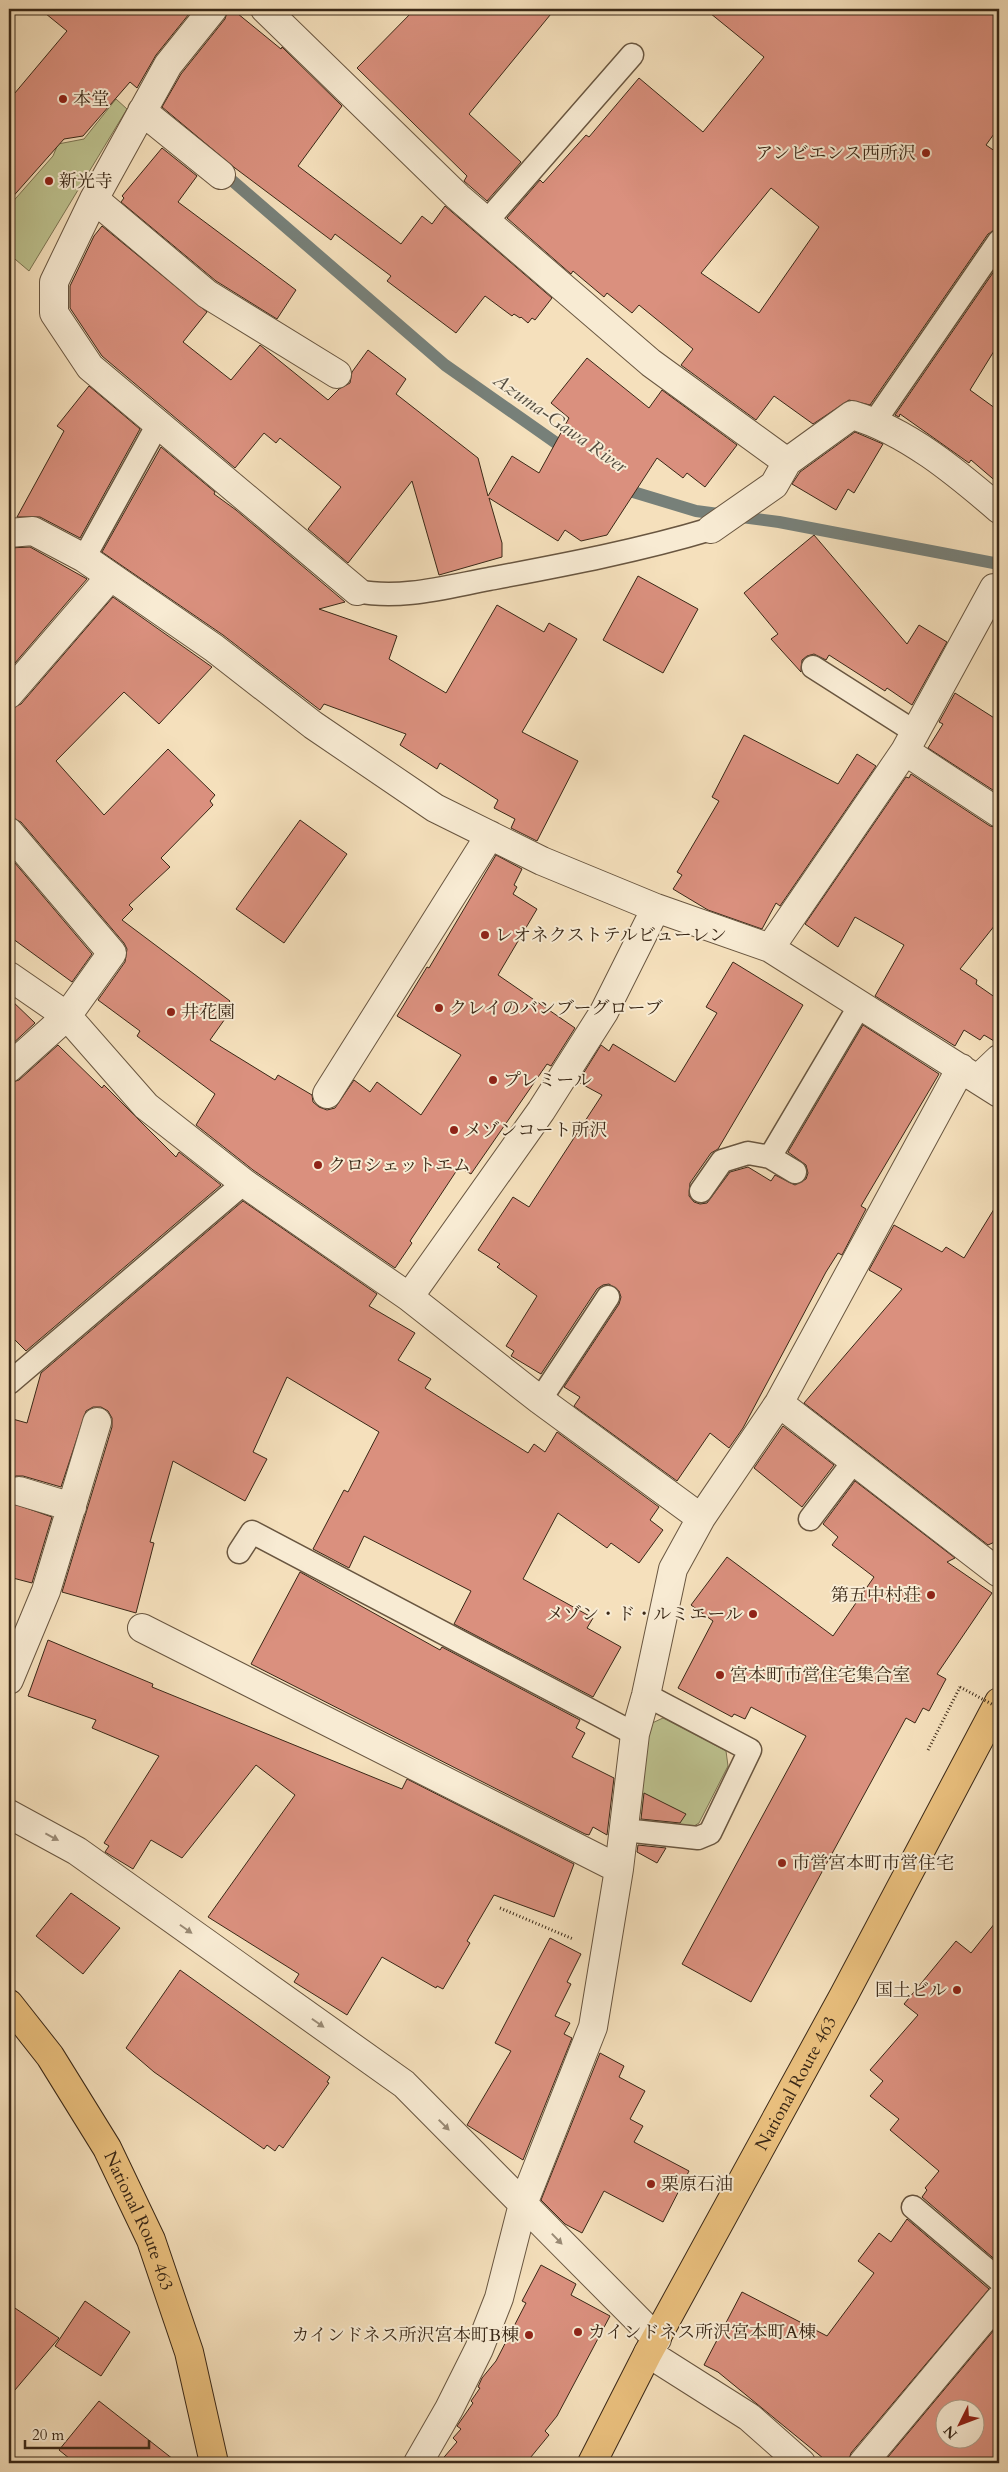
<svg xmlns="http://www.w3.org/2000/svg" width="1008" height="2472" font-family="Cardo,'Noto Serif JP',serif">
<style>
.green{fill:#bdc28f;stroke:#7c7553}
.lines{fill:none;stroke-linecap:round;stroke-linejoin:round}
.stream{stroke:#778079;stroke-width:12}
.building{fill:#da907e;stroke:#3a2817;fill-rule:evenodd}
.service-casing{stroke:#695640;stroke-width:25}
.minor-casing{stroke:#695640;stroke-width:30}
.trunk-casing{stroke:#3a2817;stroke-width:30}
.path{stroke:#3a2817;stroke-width:3;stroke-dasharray:1 2.5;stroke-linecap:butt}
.service{stroke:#f8ebd3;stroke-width:22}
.minor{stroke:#f8ebd3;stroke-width:28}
.trunk{stroke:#eac07e;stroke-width:28}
.path-bridge{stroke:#3a2817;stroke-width:3;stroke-dasharray:1 2.5;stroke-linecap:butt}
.oneway{fill:#998a75}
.poi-dot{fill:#8f2418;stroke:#f8ebd3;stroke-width:2}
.labels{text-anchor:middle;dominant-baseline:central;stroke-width:4;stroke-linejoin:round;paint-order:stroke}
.poi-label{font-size:18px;fill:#3a2817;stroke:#f8ebd3;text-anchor:start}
.street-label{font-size:18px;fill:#3a2817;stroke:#f8ebd3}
.water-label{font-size:19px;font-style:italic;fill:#534d40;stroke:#f8ebd3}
</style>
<rect width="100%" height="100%" fill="#f5e0bc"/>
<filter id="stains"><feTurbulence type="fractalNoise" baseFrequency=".004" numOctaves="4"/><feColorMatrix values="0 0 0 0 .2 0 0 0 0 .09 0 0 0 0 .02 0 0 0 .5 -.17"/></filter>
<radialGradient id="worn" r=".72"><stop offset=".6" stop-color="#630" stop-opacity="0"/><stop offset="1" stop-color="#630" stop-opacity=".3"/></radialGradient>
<path class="green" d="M 116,99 L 127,109 L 29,271 L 9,254 L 9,206 L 53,156 L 58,144 L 84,139 Z
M 663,1718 L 726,1751 L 728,1766 L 699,1823 L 689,1829 L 650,1824 L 638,1810 L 650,1724 Z"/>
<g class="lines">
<path class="stream" d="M 228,177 L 445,365 L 569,452
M 620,488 L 696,511 L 779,522 L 999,564"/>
</g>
<path class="building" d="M 40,9 L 193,9 L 156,55 L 137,88 L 130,82 L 83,136 L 64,139 L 9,201 L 9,100 L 67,31 Z
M 228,9 L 232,9 L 281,49 L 282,47 L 342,106 L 298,166 L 401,244 L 422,216 L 432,224 L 445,206 L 552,298 L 535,320 L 532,318 L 528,323 L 521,317 L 520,318 L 514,314 L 512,316 L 485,296 L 456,333 L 387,281 L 391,276 L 335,234 L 331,240 L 235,168 L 162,107 L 181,74 L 225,19 Z
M 415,9 L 555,9 L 469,114 L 521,162 L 487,201 L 464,181 L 467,176 L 357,68 Z
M 705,9 L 987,9 L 999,19 L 999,127 L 986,145 L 999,154 L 999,228 L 988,234 L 870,405 L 849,400 L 813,424 L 774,396 L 756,420 L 681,365 L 693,349 L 639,305 L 632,313 L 607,293 L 604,297 L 573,271 L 571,274 L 507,218 L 540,180 L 543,183 L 586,135 L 589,137 L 639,78 L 703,132 L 764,57 ZM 771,188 L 819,227 L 759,313 L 701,273 Z
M 162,148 L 197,176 L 178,202 L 296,290 L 277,319 L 216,281 L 121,202 L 124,198 L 122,196 Z
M 102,226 L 207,312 L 183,342 L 231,380 L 260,345 L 328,400 L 339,389 L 350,383 L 352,372 L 368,350 L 406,379 L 396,394 L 478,458 L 488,496 L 512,456 L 539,473 L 569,418 L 551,403 L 587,358 L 649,408 L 662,390 L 737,445 L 705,487 L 687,473 L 683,478 L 657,458 L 607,535 L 581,541 L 565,530 L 558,541 L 489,498 L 502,543 L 502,557 L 439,575 L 412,481 L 348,563 L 308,529 L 341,487 L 280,438 L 276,443 L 264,433 L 235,468 L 102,356 L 70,308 L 70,286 L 94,236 Z
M 999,264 L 999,343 L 970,390 L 999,411 L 999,484 L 971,460 L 969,463 L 900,414 L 899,417 L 895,415 Z
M 89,386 L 140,429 L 80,538 L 40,517 L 17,517 L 64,431 L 57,426 Z
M 855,432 L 883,444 L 854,493 L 848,489 L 836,510 L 792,484 L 800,472 Z
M 161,447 L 215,492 L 214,494 L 236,510 L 345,602 L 319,609 L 397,636 L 389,659 L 446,693 L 497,605 L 544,632 L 549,623 L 577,639 L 522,732 L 578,761 L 537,841 L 511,828 L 515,819 L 494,808 L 498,800 L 440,763 L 437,769 L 400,745 L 406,734 L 324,704 L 320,710 L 223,635 L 102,552 Z
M 814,535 L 907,644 L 919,625 L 947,642 L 912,705 L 887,688 L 885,691 L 829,655 L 826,660 L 814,654 L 807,656 L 802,660 L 801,672 L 771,639 L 778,634 L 744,593 Z
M 30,547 L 87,579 L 9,670 L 9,548 Z
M 638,576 L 698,609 L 663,673 L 603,640 Z
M 113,597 L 212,667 L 159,724 L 124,692 L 56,761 L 104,815 L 168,749 L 215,795 L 210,801 L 213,805 L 161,858 L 170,867 L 129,905 L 133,909 L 122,920 L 230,1001 L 227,1005 L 232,1009 L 210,1040 L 275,1080 L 278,1075 L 312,1095 L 313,1102 L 319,1107 L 327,1110 L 335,1108 L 354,1080 L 370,1092 L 377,1082 L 421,1115 L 461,1055 L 397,1016 L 427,967 L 429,968 L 496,855 L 522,869 L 514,885 L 517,887 L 513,894 L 537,909 L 498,975 L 575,1028 L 551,1066 L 547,1064 L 471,1174 L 459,1167 L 410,1241 L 412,1243 L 395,1268 L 253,1170 L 196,1125 L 215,1094 L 137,1036 L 140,1031 L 98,1000 L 125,962 L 127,949 L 124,943 L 21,822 L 9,817 L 9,709 L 21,704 Z
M 955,693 L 999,721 L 999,794 L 928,748 L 943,724 L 939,722 Z
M 744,735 L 838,784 L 857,754 L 876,766 L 780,906 L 776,903 L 762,929 L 708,910 L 673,889 L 682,875 L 677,872 L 719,801 L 712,797 Z
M 911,774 L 990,826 L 999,828 L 999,920 L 960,969 L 977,980 L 976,984 L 999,1000 L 999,1044 L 984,1035 L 980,1040 L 964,1030 L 955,1046 L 875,996 L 904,945 L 855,917 L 838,947 L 805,924 L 906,777 L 909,778 Z
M 300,820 L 347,854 L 284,943 L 236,909 Z
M 9,856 L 92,954 L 72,982 L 9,936 Z
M 733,962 L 803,1005 L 718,1149 L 711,1153 L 690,1183 L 689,1196 L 694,1202 L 700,1204 L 707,1203 L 730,1172 L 748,1167 L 771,1181 L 775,1175 L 795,1185 L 806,1179 L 808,1173 L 806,1165 L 788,1152 L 863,1025 L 939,1074 L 861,1206 L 866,1209 L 842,1255 L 838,1253 L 826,1272 L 743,1428 L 729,1448 L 710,1433 L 677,1481 L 574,1406 L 580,1397 L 564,1387 L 619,1304 L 621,1297 L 619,1291 L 609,1284 L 603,1285 L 597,1289 L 541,1374 L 511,1356 L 514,1351 L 506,1346 L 537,1296 L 497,1267 L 500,1264 L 478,1250 L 513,1197 L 529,1207 L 602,1095 L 578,1082 L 601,1045 L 609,1051 L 613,1044 L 675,1082 L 717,1013 L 706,1007 Z
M 9,998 L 35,1023 L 9,1047 Z
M 58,1045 L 102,1088 L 104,1085 L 176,1157 L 179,1152 L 221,1185 L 26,1351 L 9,1334 L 9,1083 L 19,1080 Z
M 243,1201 L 377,1294 L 369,1306 L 415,1333 L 398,1360 L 431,1379 L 425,1388 L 528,1453 L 534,1444 L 545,1452 L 557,1432 L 659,1507 L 650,1520 L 663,1530 L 639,1563 L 611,1543 L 607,1548 L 558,1513 L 523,1579 L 593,1618 L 587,1628 L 621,1647 L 593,1697 L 454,1624 L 471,1591 L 364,1536 L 349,1568 L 313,1549 L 344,1490 L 348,1492 L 379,1432 L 287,1377 L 253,1452 L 267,1459 L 245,1501 L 173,1461 L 150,1542 L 154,1543 L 136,1613 L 62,1592 L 112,1427 L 112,1418 L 108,1411 L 101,1407 L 93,1407 L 86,1411 L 61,1487 L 23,1476 L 16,1476 L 9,1479 L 9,1418 L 27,1423 L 41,1373 Z
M 999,1201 L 999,1540 L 988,1545 L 804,1403 L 902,1289 L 869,1270 L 894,1225 L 942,1252 L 946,1247 L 964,1258 Z
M 783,1426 L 834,1465 L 802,1507 L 754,1468 Z
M 855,1481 L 955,1558 L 947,1562 L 992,1593 L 937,1674 L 946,1679 L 929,1711 L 923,1708 L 915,1723 L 906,1718 L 751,2002 L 682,1964 L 806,1736 L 751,1707 L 745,1719 L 734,1714 L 732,1717 L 678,1688 L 713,1621 L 691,1605 L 727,1557 L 833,1636 L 874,1577 L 832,1545 L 838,1537 L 823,1524 Z
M 9,1502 L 52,1517 L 32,1583 L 9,1577 Z
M 300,1572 L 440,1650 L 442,1647 L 580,1720 L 576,1728 L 585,1733 L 572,1757 L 614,1778 L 607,1835 L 593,1827 L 589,1835 L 585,1834 L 251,1664 Z
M 48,1640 L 153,1684 L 152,1687 L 402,1789 L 407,1779 L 574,1864 L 554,1917 L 494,1895 L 467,1941 L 470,1943 L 443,1989 L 437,1986 L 436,1988 L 382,1957 L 347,2015 L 294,1982 L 299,1974 L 208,1917 L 295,1795 L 256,1765 L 182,1858 L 151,1840 L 133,1869 L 105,1852 L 109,1846 L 104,1843 L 159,1756 L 92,1728 L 96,1720 L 28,1696 Z
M 644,1793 L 686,1814 L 680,1823 L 641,1819 Z
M 638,1845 L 666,1848 L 657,1863 L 637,1852 Z
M 71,1893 L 120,1928 L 83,1974 L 36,1936 Z
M 999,1918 L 999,2263 L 922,2197 L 927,2190 L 925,2188 L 939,2171 L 890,2130 L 899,2119 L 870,2096 L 883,2081 L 870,2070 L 918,2015 L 904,2004 L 956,1941 L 971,1953 Z
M 550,1938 L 581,1954 L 567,1982 L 571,1984 L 555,2016 L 570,2023 L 564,2034 L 572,2038 L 523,2160 L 467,2125 L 511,2051 L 495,2043 Z
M 180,1970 L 330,2077 L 327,2082 L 329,2083 L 283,2148 L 279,2145 L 275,2151 L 267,2145 L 264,2149 L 154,2072 L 126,2048 Z
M 600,2053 L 624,2066 L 619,2077 L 645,2091 L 630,2119 L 643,2126 L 634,2142 L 689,2171 L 663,2222 L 604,2191 L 582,2233 L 565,2224 L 541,2200 Z
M 907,2219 L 989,2289 L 851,2453 L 848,2463 L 829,2463 L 718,2372 L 704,2365 L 742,2292 L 827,2336 L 874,2273 L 858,2261 L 879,2233 L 891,2242 Z
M 541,2265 L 576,2284 L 571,2295 L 610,2316 L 557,2416 L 545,2431 L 549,2435 L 526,2463 L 439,2463 L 457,2442 L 453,2438 L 461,2429 L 457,2426 L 473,2403 L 471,2401 L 480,2388 L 478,2387 L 482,2378 L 496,2361 L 526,2303 L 522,2301 Z
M 85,2301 L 130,2332 L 101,2376 L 55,2346 Z
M 9,2304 L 59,2338 L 9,2397 Z
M 999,2324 L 999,2463 L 883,2463 ZM 946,2410 L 976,2410 L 976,2440 L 946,2440 Z
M 99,2401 L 178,2463 L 75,2463 L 59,2450 Z"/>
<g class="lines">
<g class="service-casing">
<path id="service" d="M 487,221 L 632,55
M 875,421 L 999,241
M 84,558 L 158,424
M 357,591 C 400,600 446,587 489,579 C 563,565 638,551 711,529
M 813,667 L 915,732
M 770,1157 L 795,1172
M 701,1191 L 722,1161 L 748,1153 L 770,1157 L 860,1005
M 9,1383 L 244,1183
M 540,1400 L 608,1297
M 810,1519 L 854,1461
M 239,1552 L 252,1532 L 635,1734
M 624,1830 L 698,1838 L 710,1833 L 750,1750 L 646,1695
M 913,2207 L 999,2280"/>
</g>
<g class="minor-casing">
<path id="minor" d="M 213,9 L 168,65 L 94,199 L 54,282 L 54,313 L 90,367 L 357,591
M 265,9 L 458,197 L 651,363 L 787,462 L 852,415 C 907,431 957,473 999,509
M 142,111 L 221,175
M 94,199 L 207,294 L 337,374
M 711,529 L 774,485 L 787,462
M 9,533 L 33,531 L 84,558 L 214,648 L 313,725 L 435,808 L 542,861 L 656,908 L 770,948 L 999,1093
M 9,694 L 110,577
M 905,751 L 999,813
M 9,832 L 112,953 L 67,1016 L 9,1068
M 770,948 L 905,751 L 994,588
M 9,976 L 67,1016 L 146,1106 L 244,1183 L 409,1297 L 540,1400 L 701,1518
M 979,1078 L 999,1059
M 327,1094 L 490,835
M 409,1297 L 541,1111 L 604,1012 L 656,908
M 779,1403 L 999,1573
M 19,1491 L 72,1507
M 142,1628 L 619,1869
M 9,1680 L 46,1591 L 97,1422
M 9,1814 L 77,1851 L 404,2084 L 657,2339
M 648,2353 L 749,2417 L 801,2463
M 418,2463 L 449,2409 L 479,2349 L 499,2298 L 523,2204 L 593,2027 L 619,1869 L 635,1734 L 646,1695 L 673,1569 L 701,1518 L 779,1403 L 961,1068
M 863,2463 L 999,2300"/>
</g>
<g class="trunk-casing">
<g id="trunk">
<path id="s1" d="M 9,2004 L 50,2056 L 107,2148 L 151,2240 L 189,2352 L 214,2463"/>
<path id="s2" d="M 592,2463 L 648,2353 L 844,1995 L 999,1702"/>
</g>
</g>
<path class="path" d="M 928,1750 L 960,1687
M 500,1908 L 573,1939"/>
<use href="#service" class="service"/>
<use href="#minor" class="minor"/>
<use href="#trunk" class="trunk"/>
<path class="path-bridge" d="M 960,1687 L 999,1708"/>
</g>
<defs><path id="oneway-solid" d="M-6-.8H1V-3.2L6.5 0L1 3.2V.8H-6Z" transform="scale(1.25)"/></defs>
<g class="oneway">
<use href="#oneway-solid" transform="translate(52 1837) rotate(28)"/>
<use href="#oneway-solid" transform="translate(186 1929) rotate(35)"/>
<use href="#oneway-solid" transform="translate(318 2023) rotate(35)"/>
<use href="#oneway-solid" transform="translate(444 2125) rotate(45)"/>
<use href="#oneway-solid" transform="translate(557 2239) rotate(46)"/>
</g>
<g class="poi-dot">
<circle cx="63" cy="99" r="5"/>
<circle cx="926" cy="153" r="5"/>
<circle cx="49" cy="181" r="5"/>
<circle cx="485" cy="935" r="5"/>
<circle cx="439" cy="1008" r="5"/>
<circle cx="171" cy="1012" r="5"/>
<circle cx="493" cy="1080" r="5"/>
<circle cx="454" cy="1130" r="5"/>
<circle cx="318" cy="1165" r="5"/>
<circle cx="931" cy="1595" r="5"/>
<circle cx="753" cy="1614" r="5"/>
<circle cx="720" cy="1675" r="5"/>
<circle cx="782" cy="1863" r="5"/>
<circle cx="957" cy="1990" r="5"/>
<circle cx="651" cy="2184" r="5"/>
<circle cx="578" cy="2332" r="5"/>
<circle cx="529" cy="2335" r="5"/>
</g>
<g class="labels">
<g class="poi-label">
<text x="73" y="99">本堂</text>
<text x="916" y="153" text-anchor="end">アンビエンス西所沢</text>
<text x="59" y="181">新光寺</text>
<text x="495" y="935">レオネクストテルビューレン</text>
<text x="449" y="1008">クレイのバンブーグローブ</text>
<text x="181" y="1012">井花園</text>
<text x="503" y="1080">プレミール</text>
<text x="464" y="1130">メゾンコート所沢</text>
<text x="328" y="1165">クロシェットエム</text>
<text x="921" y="1595" text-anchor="end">第五中村荘</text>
<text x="743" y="1614" text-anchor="end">メゾン・ド・ルミエール</text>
<text x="730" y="1675">宮本町市営住宅集合室</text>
<text x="792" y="1863">市営宮本町市営住宅</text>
<text x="947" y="1990" text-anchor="end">国土ビル</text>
<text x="661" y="2184">栗原石油</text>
<text x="588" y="2332">カインドネス所沢宮本町A棟</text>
<text x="519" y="2335" text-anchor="end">カインドネス所沢宮本町B棟</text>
</g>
<g class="street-label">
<text stroke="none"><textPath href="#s2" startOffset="431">National Route 463</textPath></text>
<text stroke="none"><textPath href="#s1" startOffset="254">National Route 463</textPath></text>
</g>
<g class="water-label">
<text transform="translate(560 423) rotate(35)">Azuma-Gawa River</text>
</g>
</g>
<rect width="1008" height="2472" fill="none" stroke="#f5e0bc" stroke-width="30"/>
<rect x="10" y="10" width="988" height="2452" fill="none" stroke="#3a2817" stroke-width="2.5"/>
<rect x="15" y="15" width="978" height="2442" fill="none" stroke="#3a2817"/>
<g transform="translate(960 2424) rotate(228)"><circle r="24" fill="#f8ebd3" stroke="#ac9d88"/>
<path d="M0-4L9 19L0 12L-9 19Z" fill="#8f2418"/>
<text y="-8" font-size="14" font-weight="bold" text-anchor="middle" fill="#3a2817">N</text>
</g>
<path d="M25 2440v8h124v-8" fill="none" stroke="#3a2817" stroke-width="2.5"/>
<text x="32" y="2440" font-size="15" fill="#3a2817" stroke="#f8ebd3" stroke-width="4" paint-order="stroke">20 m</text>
<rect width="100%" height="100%" filter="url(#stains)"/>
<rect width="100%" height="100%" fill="url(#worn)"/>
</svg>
